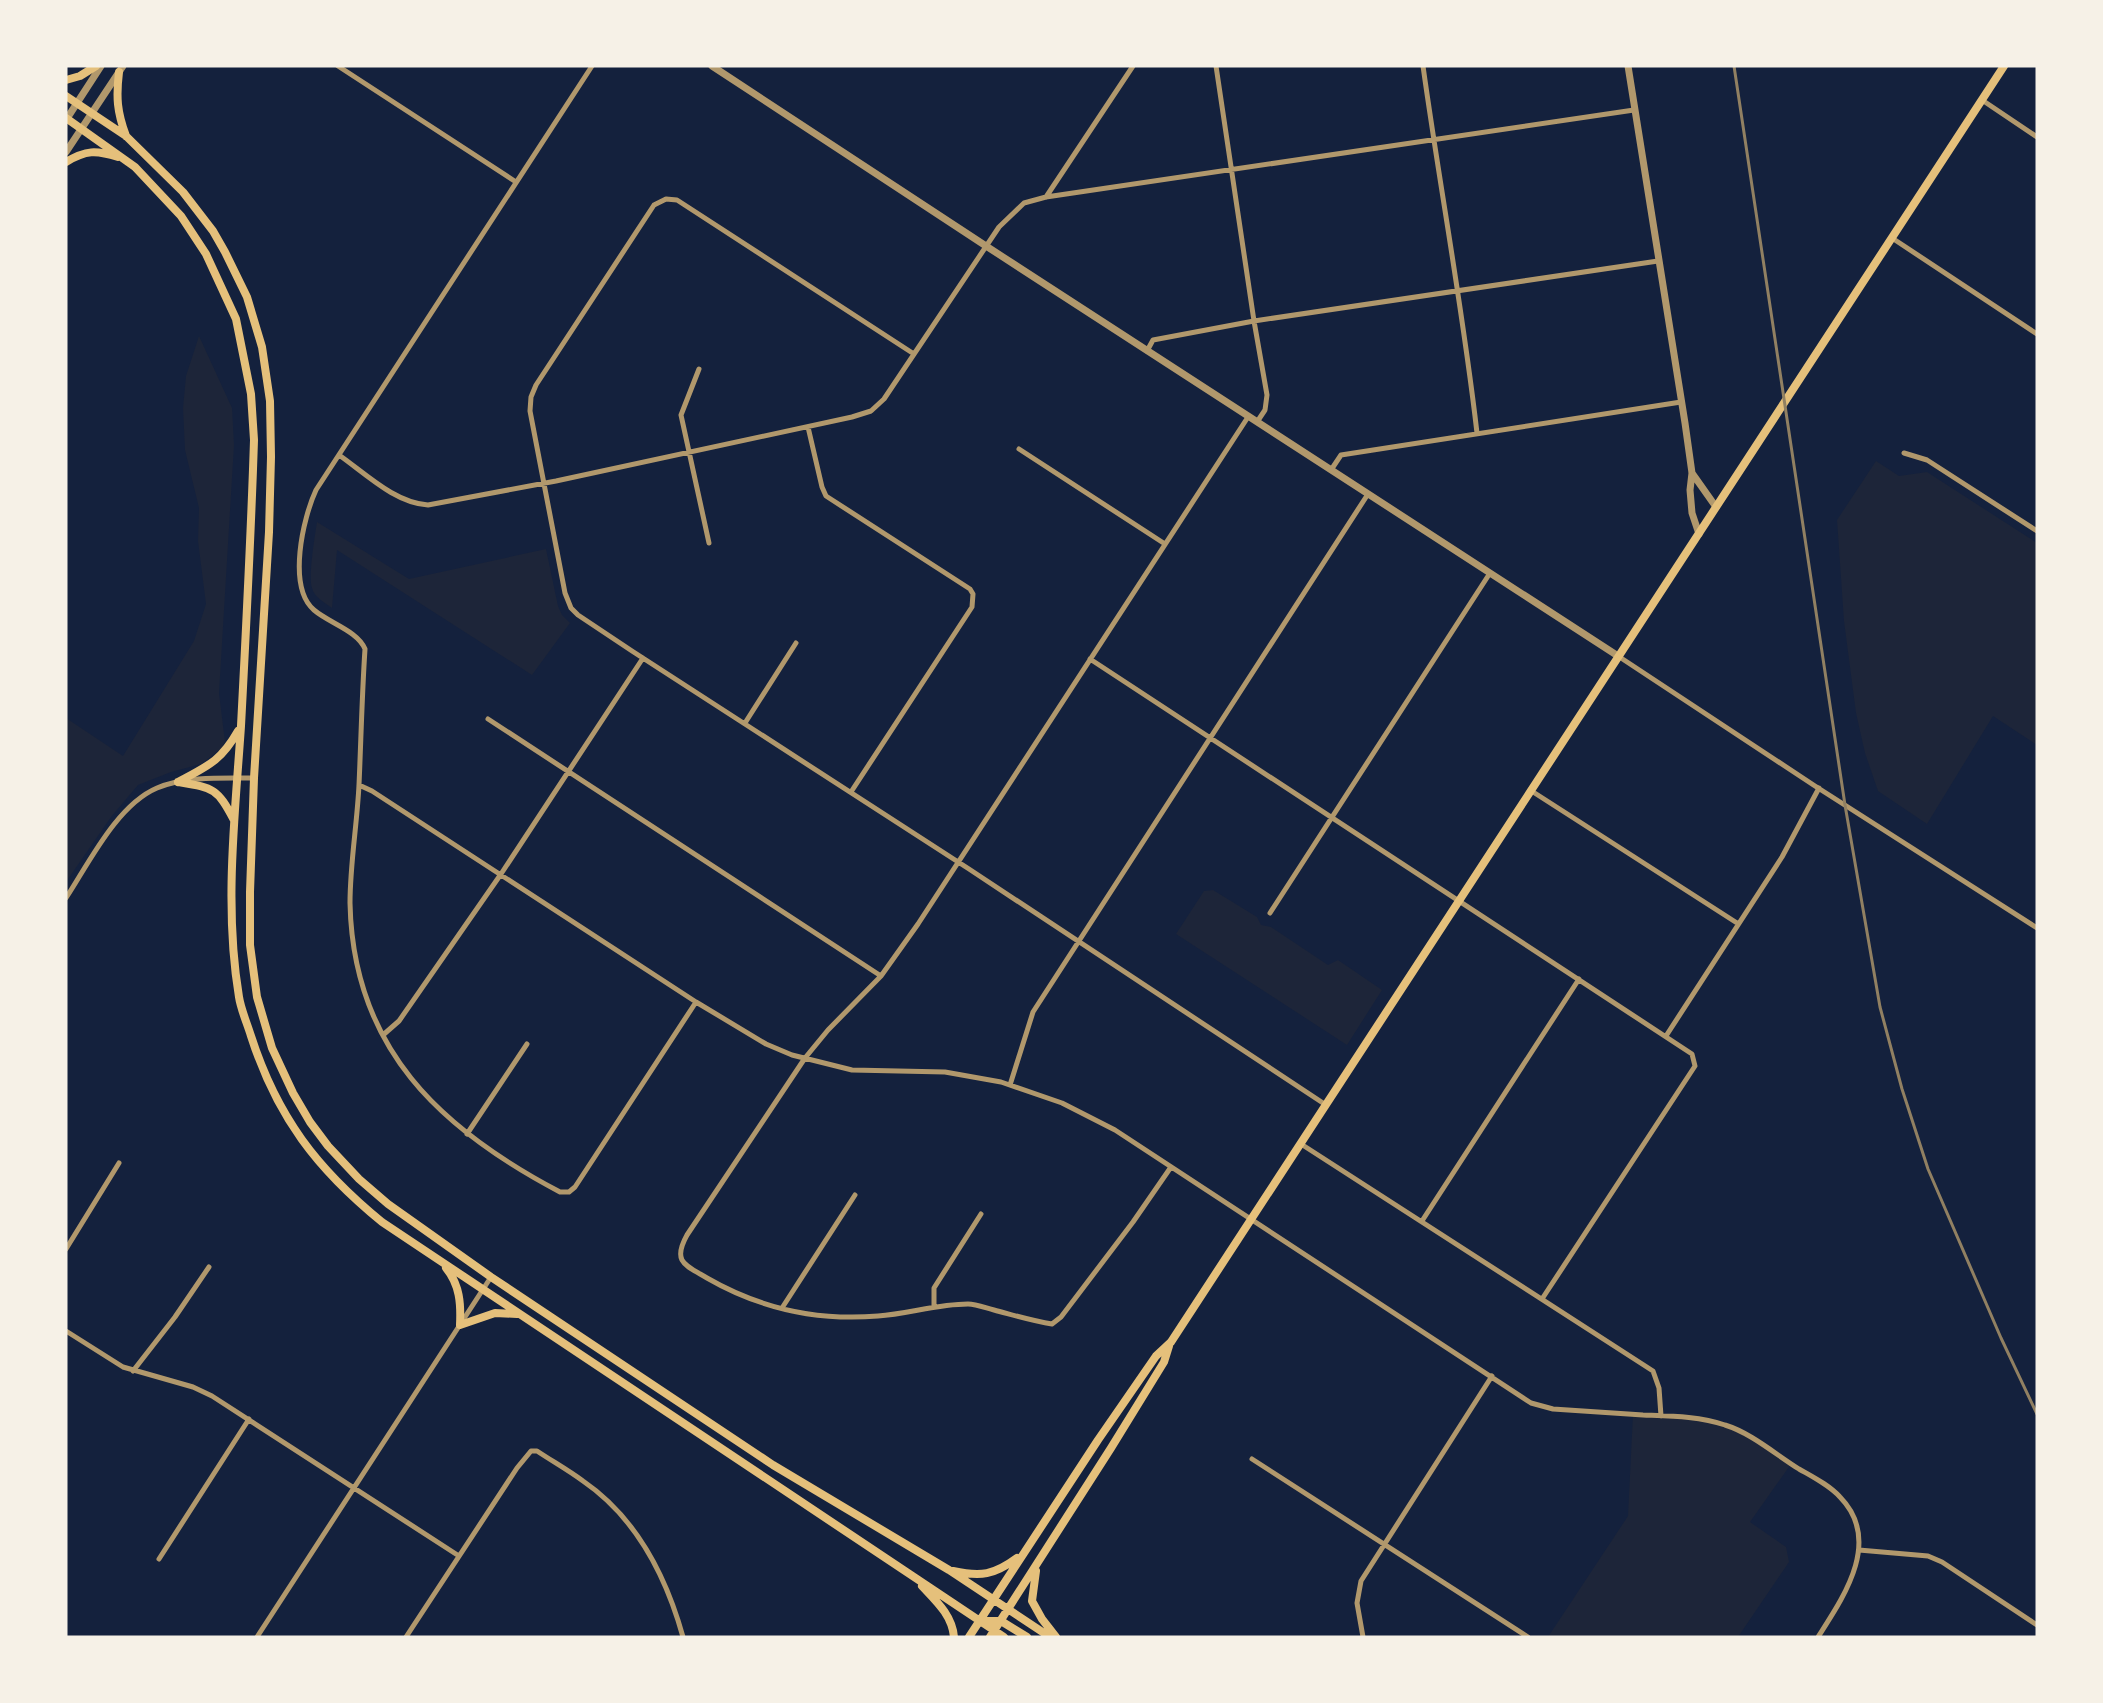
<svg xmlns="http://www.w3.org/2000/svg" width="2103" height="1703" font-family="Quicksand,sans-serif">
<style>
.green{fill:#1d2539}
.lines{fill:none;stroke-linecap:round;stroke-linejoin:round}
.minor{stroke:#b1986c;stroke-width:5}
.tertiary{stroke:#b1986c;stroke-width:7}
.secondary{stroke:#e5c07b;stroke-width:8}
.rail{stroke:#918062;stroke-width:3}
</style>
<rect width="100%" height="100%" fill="#14213d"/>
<path class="green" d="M 199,336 L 232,408 L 234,445 L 219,693 L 225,742 L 221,749 L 201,764 L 171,772 L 138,785 L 111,817 L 66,882 L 66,718 L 123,756 L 194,641 L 206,604 L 198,541 L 199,508 L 185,450 L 183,408 L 186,376 Z
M 1876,461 L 1899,476 L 1927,472 L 2037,543 L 2037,745 L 1993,716 L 1927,824 L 1878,791 L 1865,753 L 1856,713 L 1844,621 L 1837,520 Z
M 317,522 L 409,579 L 546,549 L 558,606 L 562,615 L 570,623 L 532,675 L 337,550 L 332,608 C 325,603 314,597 312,588 C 308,577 315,535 317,522 Z
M 1213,890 L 1257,917 L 1261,925 L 1271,927 L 1328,965 L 1338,960 L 1382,990 L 1347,1045 L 1176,934 L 1204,891 Z
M 1633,1414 L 1693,1418 L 1726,1425 L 1791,1464 L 1750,1522 L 1786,1547 L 1789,1562 L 1738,1637 L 1548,1637 L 1628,1516 Z"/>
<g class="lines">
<path class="minor" d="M 338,66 L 516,182
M 592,66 L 316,490 C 303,518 287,587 314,610 C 329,623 358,631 365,649 C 362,694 361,740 359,785 C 357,825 350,864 350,903 C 353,1048 440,1129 560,1192 L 569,1192 L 575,1187 L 696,1002
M 1216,66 L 1254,321 L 1267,395 L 1265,410 L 1257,422
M 1423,66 C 1440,188 1463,310 1477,433
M 1982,100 L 2037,137
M 1046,197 L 1133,66
M 1892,238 L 2037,334
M 1147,351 L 1153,340 L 1254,321 L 1658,261
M 914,354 L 677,200 L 666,199 L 654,205 L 536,385 L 531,397 L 530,411 L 565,593 L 571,608 L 578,615 L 632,651 L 969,869 L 1326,1105
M 699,369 L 681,415 L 709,543
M 808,427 L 822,487 L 826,496 L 970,589 L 973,594 L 972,607 L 851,792
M 1019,449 L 1165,544
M 1904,453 L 1927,460 L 2037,531
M 339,455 C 366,474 395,503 428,505 L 556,481 L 852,417 L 871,411 L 884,399 L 999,227 L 1024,203 L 1046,197 L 1634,110
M 1331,470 L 1341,455 L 1681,402
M 1618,656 L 1815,786 L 2037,928
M 1090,659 L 1692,1054 L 1695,1066 L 1542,1299
M 488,719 L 881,976
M 745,723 L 796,643
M 359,785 L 372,791 L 696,1002 L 766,1044 L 792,1055 L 852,1070 L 945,1072 L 1001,1082 L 1062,1103 L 1115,1130 L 1531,1403 L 1553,1409 C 1583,1411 1613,1413 1643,1415 C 1670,1416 1699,1416 1725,1425 C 1751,1433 1775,1454 1799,1469 C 1813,1477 1829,1485 1840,1497 C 1883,1541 1843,1598 1818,1637
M 1530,790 L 1737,923
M 66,898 C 89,863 117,805 157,788 C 184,776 225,778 254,778
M 1270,913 L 1490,573
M 383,1035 L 399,1021 L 501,874 L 643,658
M 1666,1036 L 1782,857 L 1819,788
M 1010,1085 L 1033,1012 L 1368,494
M 467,1134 L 527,1044
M 1301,1144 L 1653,1371 L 1659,1388 L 1661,1416
M 1171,1167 L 1133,1222 L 1061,1317 L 1052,1324 C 1032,1321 1013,1315 994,1310 C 986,1308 976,1304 968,1304 C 937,1304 908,1314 878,1316 C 818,1321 759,1308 707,1278 C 685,1265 672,1262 687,1235 L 805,1058 L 828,1030 L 881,976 L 918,924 L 1248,417
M 1422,1221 L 1579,979
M 66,1249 L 119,1163
M 934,1307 L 934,1288 L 981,1214
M 782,1308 L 855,1195
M 66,1331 L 123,1367 L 193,1387 L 212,1396 L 459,1556
M 133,1371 L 175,1317 L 209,1267
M 1252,1459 L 1528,1637
M 1859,1550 L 1928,1556 L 1942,1562 L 2037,1625
M 159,1559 L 249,1419
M 257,1637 L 491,1277
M 406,1637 L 517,1468 L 531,1451 L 537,1451 C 552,1461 568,1470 583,1481 C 637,1518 666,1576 683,1637
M 1363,1637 L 1357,1603 L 1361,1581 L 1492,1376"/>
<path class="tertiary" d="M 712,66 L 986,246 L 1618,656
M 1628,66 L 1685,423 L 1692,473 L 1690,490 L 1692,513 L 1699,534
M 66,120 L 101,66
M 66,152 L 123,66
M 1692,473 L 1716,507"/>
<path class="secondary" d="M 119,72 C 116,97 117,112 126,136
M 66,80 L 80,76 L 96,66
M 66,96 L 126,136 L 183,192 L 213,231 L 225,252 L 247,297 L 262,347 L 270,401 L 271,457 L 269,532 L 254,778 L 250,892 L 250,945 L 257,997 L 272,1048 L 293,1093 L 310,1122 L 328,1146 L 359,1179 L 388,1204 L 491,1277 L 773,1465 L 949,1570 L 1050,1637
M 66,118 L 135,167 L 181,216 L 206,254 L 236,319 L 251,394 L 254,440 C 251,536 246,631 241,726 C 235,815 224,908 239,997 C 241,1010 247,1023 251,1036 C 277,1117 317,1169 382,1222 L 1004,1637
M 66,162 C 86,150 96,150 118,157
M 178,782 C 208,766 221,761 238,731
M 178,782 C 214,788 217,788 234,820
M 446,1268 C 460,1285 461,1304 460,1325 L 495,1313 L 517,1314
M 953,1571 C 981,1577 994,1575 1017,1558
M 1036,1571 L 1032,1601 L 1042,1619 L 1056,1637
M 922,1586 C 936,1601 952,1615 954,1637
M 979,1621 L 1001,1621 L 1027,1637
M 969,1637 L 1098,1440 L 1156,1356 L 1171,1342 L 2004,66
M 990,1637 L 1111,1448 L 1164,1362 L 1169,1346"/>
<path class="rail" d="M 1734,66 L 1845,805 L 1880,1007 L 1902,1089 L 1928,1169 L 2001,1338 L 2037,1414"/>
</g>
<rect width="2103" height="1703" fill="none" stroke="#f6f1e7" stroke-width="135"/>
</svg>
